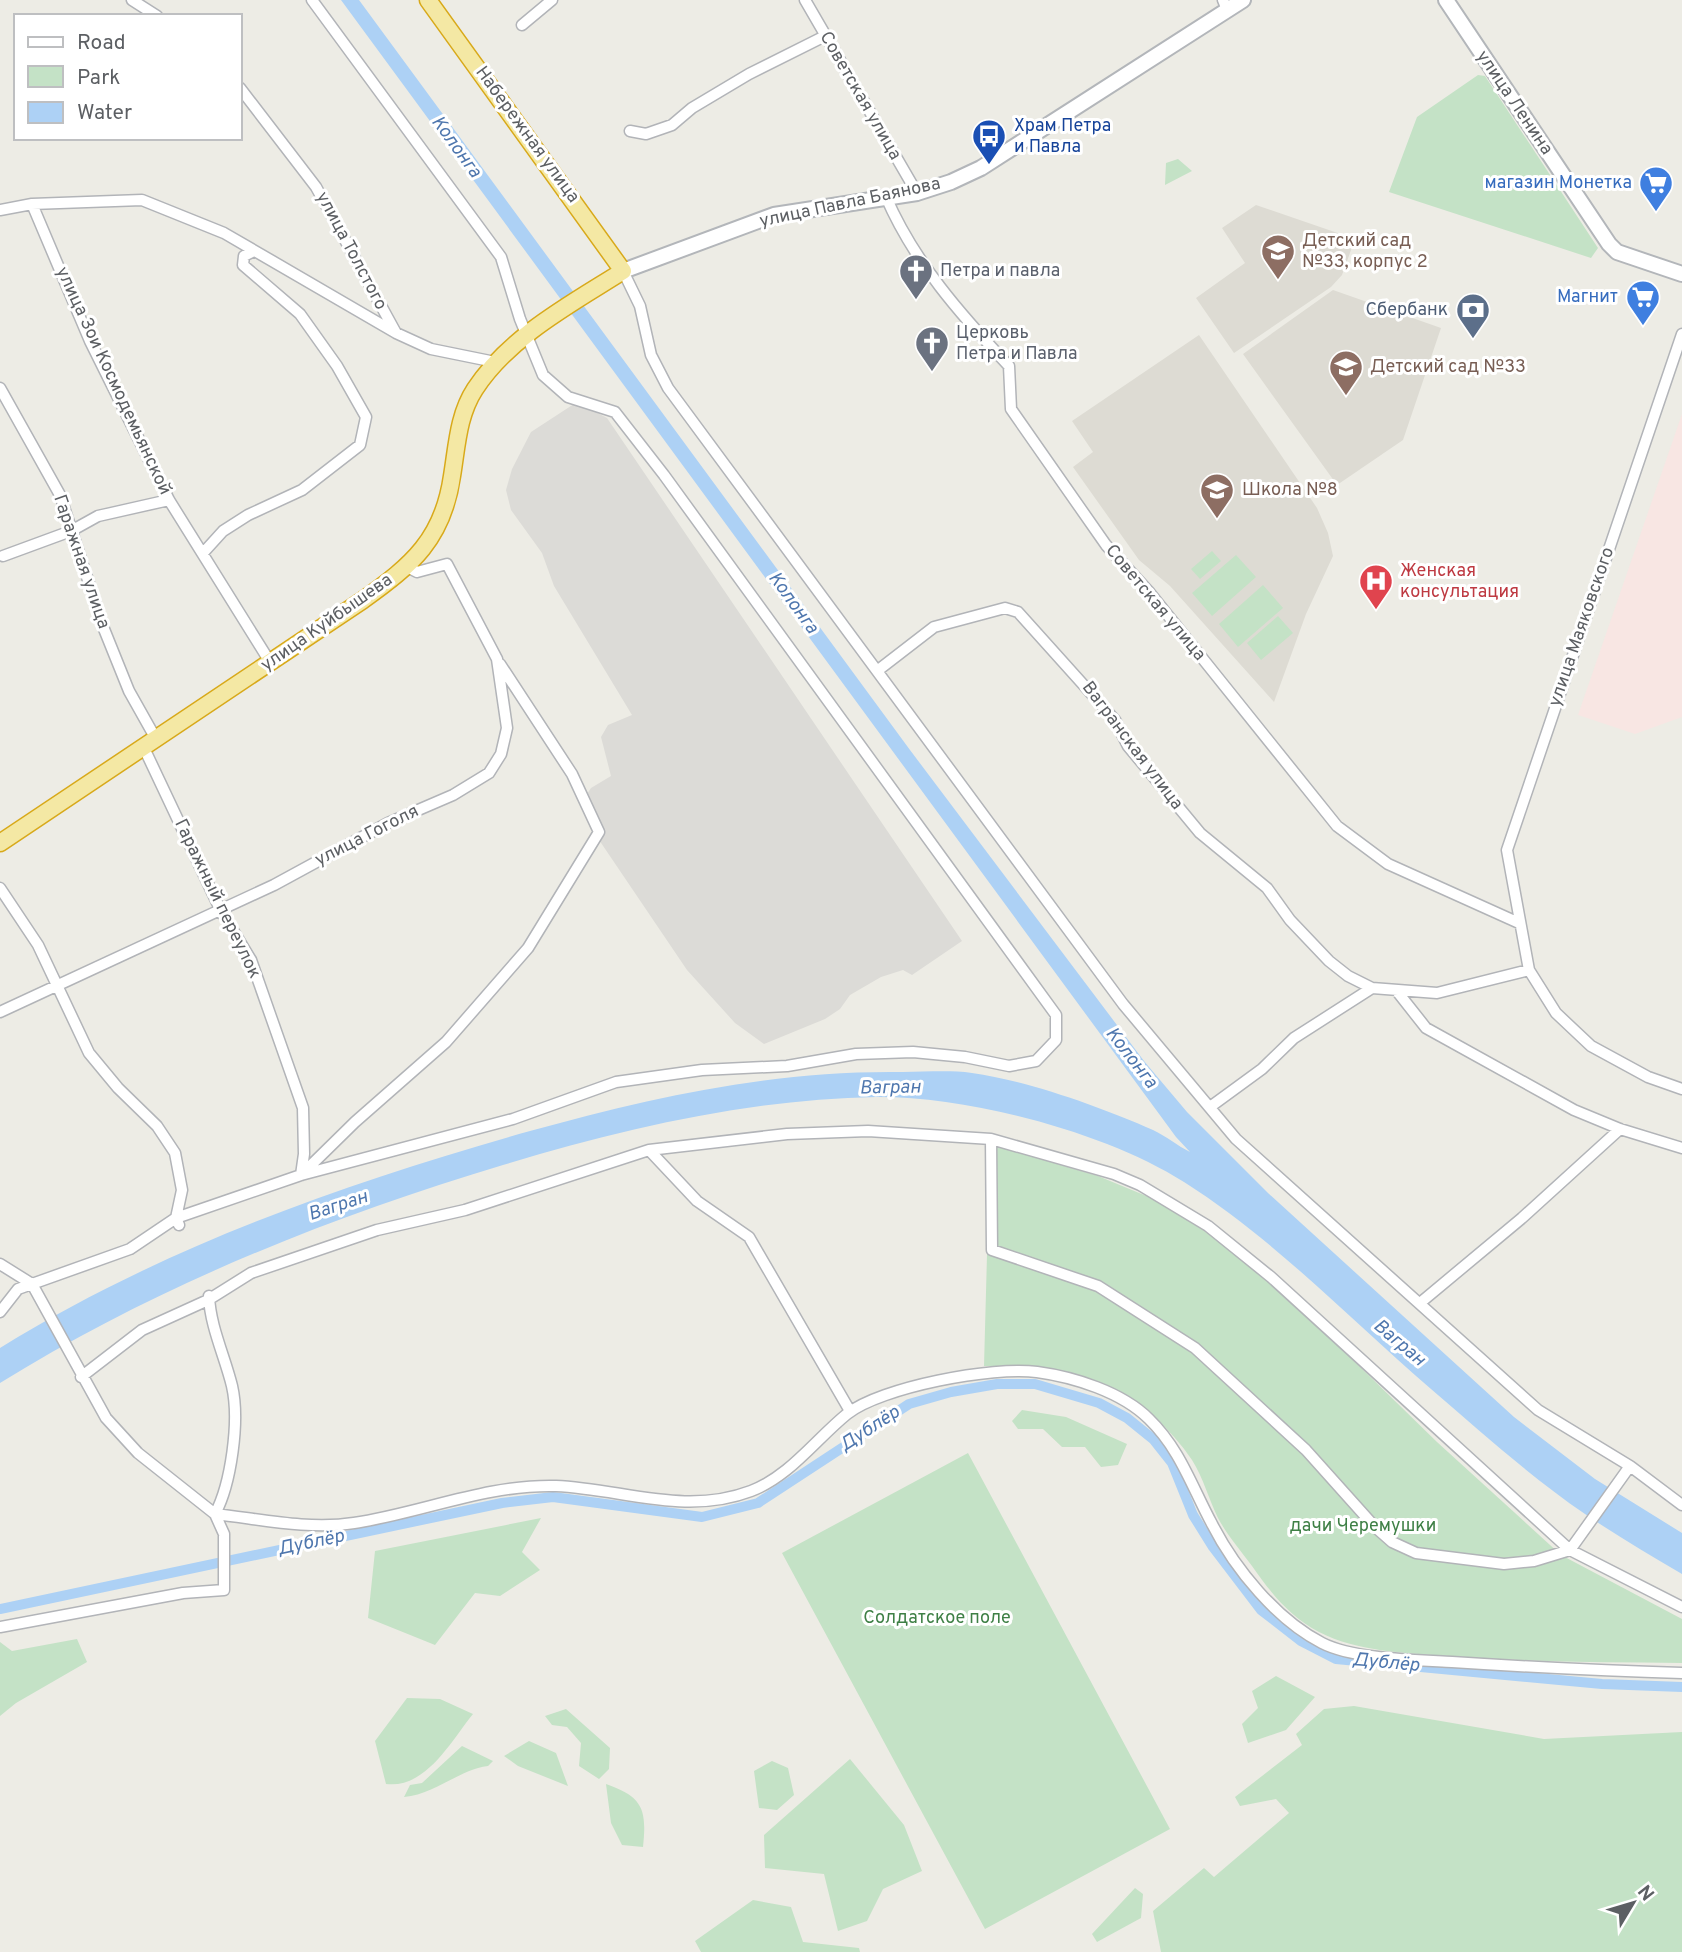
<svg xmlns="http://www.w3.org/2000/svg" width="1682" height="1952" font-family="Overpass,sans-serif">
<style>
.industrial{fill:#dcdbd7}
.education{fill:#dddbd3}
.medical{fill:#f8e6e3}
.green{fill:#c4e2c6}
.water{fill:#add1f5}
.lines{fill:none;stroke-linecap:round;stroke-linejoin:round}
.canal{stroke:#add1f5;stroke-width:10}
.minor-casing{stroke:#b2b4b8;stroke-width:13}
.secondary-casing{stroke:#b3b6ba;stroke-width:18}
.trunk-casing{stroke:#d8a91a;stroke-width:19}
.minor{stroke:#fff;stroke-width:10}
.secondary{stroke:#fff;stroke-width:14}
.trunk{stroke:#f4e8a4;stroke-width:16}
.labels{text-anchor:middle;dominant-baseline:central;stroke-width:6;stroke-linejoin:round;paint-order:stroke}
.street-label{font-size:18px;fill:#5c5f63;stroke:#fff}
.transit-label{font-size:18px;fill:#164399;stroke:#fff;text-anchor:start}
.shop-label{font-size:18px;fill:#366cbe;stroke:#fff;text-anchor:end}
.education-label{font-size:18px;fill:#785e54;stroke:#fff;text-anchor:start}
.worship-label{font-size:18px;fill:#5b616d;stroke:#fff;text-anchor:start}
.service-label{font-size:18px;fill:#4e5e75;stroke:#fff;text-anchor:end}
.health-label{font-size:18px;fill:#be3a42;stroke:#fff;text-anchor:start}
.park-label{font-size:18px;fill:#3f8046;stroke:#fff}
.water-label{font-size:19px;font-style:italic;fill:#4f77ae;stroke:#fff}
</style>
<rect width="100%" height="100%" fill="#edece5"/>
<path class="industrial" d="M 577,402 L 607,418 L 962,941 L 912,975 L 903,970 L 881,977 L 850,995 L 840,1009 L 825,1019 L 764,1044 L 735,1023 L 687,970 L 593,831 L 581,803 L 591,788 L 611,776 L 601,737 L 608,725 L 632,715 L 554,586 L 542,553 L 511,510 L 506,490 L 512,469 L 531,432 Z"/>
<path class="education" d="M 1256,205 L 1355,239 L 1342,275 L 1331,287 L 1234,353 L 1196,298 L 1245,263 L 1222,228 Z
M 1333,290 L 1441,328 L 1403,440 L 1337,485 L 1243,354 Z
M 1199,335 L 1317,508 L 1328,533 L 1333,556 L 1306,614 L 1274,702 L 1170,586 L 1139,560 L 1073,467 L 1093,452 L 1072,421 Z"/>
<path class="medical" d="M 1682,414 L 1682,717 L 1635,734 L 1578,715 Z"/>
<path class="green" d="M 1478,75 L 1485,76 L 1598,248 L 1591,258 L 1389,192 L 1417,117 Z
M 1178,159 L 1192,171 L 1165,185 L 1166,163 Z
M 1212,551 L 1221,561 L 1200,579 L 1191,569 Z
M 1236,555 L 1256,577 L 1212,616 L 1192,593 Z
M 1263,585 L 1283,608 L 1238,647 L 1219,624 Z
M 1278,616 L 1293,633 L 1261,660 L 1247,643 Z
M 990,1144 L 1098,1176 L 1161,1202 L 1223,1243 L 1311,1319 L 1437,1442 L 1561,1555 L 1682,1619 L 1682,1663 C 1604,1662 1526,1662 1449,1656 C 1406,1653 1358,1652 1319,1632 C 1290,1617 1270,1592 1252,1566 C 1241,1551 1227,1535 1218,1518 C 1209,1500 1203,1477 1192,1460 C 1142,1386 1068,1366 984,1366 Z
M 1022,1410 L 1066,1417 L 1127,1444 L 1118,1465 L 1101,1467 L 1085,1447 L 1062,1447 L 1043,1429 L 1018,1429 L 1012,1421 Z
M 968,1453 L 1170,1829 L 985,1929 L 782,1553 Z
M 541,1518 L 522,1552 L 540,1570 L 500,1596 L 475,1593 L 435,1645 L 368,1618 L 375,1551 Z
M 77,1639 L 87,1662 L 16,1703 L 0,1716 L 0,1642 L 12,1651 Z
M 1276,1676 L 1315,1697 L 1286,1730 L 1248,1743 L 1242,1724 L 1258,1708 L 1252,1691 Z
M 407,1698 L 440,1699 L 473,1714 C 451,1741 426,1789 386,1784 L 375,1741 Z
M 1354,1706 L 1544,1739 L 1682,1732 L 1682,1952 L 1161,1952 L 1153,1911 L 1204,1868 L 1214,1877 L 1289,1813 L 1276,1799 L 1240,1806 L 1235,1797 L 1302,1745 L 1296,1734 L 1324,1709 Z
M 566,1709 L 610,1748 L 609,1769 L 599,1779 L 579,1766 L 581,1743 L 567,1727 L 552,1725 L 545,1716 Z
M 529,1741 L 556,1753 L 568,1786 L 518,1766 L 504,1756 Z
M 462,1746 L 493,1761 L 488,1766 C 458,1770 436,1794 404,1797 L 410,1785 L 422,1783 Z
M 850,1759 L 904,1825 L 922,1871 L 883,1889 L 867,1921 L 838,1931 L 824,1874 L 765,1868 L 764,1835 Z
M 772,1761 L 788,1768 L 794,1795 L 777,1810 L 759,1808 L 754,1771 Z
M 606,1784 C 643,1797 647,1809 643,1847 L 622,1845 L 611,1823 Z
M 1135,1888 L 1143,1894 L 1141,1918 L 1097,1942 L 1092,1934 Z
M 753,1900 L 791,1907 L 803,1942 L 859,1948 L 860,1952 L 701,1952 L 695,1941 Z"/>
<path class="water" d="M 341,0 L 359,0 L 910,750 L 1144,1061 L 1187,1112 L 1268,1193 L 1514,1417 L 1595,1479 L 1682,1533 L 1682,1574 C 1650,1555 1617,1536 1585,1514 C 1531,1477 1481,1432 1431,1389 C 1350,1319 1274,1239 1184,1182 C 1106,1132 968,1096 876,1097 C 751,1099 622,1129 503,1165 C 327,1218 157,1286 0,1383 L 0,1348 C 163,1247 346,1183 530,1131 C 653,1097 775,1070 903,1072 C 926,1072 950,1070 972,1073 C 1029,1081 1100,1107 1153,1130 C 1166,1136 1178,1146 1190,1152 L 1176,1137 Z"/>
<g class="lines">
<path class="canal" d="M 0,1609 L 502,1503 L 553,1497 L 702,1517 L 758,1503 L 909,1404 L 951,1392 L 997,1384 L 1035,1384 L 1099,1403 L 1127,1418 L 1153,1439 L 1172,1463 L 1193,1515 L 1213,1547 L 1261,1610 L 1301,1641 L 1336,1659 L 1602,1684 L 1682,1687"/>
<g class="minor-casing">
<path id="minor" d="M 132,0 L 157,16
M 805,0 L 917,193
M 1223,0 L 1227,10
M 522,25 L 552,0
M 240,88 L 316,187 L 396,333 L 431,349 L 495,362
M 630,131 L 646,134 L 672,125 L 692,108 L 749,74 L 825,36
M 886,197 C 914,262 961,315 1009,366 L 1011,409 L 1106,545 L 1150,593 L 1337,826 L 1388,864 L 1519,923
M 32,204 L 90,341 L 169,500 L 270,662
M 0,210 L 32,204 L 142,200 L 224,233 L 396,333
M 623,271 L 640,306 L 651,355 L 668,388 L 1123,1004 L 1236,1139 L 1538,1410 L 1630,1466 L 1682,1505
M 1682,334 L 1507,850 L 1529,970 L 1556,1013 L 1591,1046 L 1648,1077 L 1682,1089
M 0,388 L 60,495 L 104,629 L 129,691 L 156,739
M 203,553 L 223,531 L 248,515 L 302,490 L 360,445 L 366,417 L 337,366 L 300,314 L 243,265 L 244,256 L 254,251
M 3,556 L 71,531 L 98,516 L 169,500
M 877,671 L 934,627 L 1005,608 L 1018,612 L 1115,720 L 1128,746 L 1200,833 L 1267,888 L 1290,920 L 1329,961 L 1348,976 L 1372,988
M 144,748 L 220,909 L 251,960 L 303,1108 L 304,1154 L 301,1175
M 0,888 L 38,945 L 89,1053 L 118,1088 L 157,1126 L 175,1153 L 182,1190 L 176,1218 L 179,1225
M 1396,990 L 1426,1028 L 1574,1110 L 1620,1129 L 1682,1148
M 0,1012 L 274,885 L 388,823 L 453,795 L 489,773 L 501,754 L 507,728 L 497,659 L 447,564 L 417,572 L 407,567
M 1210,1107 L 1262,1069 L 1294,1038 L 1372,988 L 1437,993 L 1529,970
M 991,1139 L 992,1250 L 1098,1286 L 1195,1348 L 1306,1450 L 1375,1527 L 1392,1542 L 1416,1553 L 1504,1564 L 1534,1561 L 1570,1550 L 1630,1466
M 649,1150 L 697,1201 L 749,1237 L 850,1411
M 301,1175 L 355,1122 L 446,1042 L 528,948 L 599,832 L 572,774 L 500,664
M 0,1264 L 32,1284 L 106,1418 L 138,1453 L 215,1514 L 224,1534 L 224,1590 L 183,1593 L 0,1627
M 209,1296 C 210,1326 225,1357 232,1386 C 240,1421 231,1484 215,1514
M 1420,1303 L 1522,1218 L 1620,1129
M 0,1312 L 18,1289 L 130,1249 L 176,1218 L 301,1175 L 513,1119 L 616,1082 L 702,1070 L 787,1066 L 856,1054 L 913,1052 L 965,1057 L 1009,1066 L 1036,1061 L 1056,1040 L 1056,1015 L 664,475 L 615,412 L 568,397 L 543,375 L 520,319 L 501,257 L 312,0
M 81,1377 L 142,1330 L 208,1300 L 251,1273 L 377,1230 L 465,1210 L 649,1150 L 787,1134 L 868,1131 L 991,1139 L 1114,1174 L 1140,1185 L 1208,1226 L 1271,1277 L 1570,1550 L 1682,1607
M 215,1514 C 260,1519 308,1530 354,1523 C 421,1513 487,1484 556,1486 C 623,1489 685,1516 751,1491 C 790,1476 815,1440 847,1414 C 881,1387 993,1366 1037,1372 C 1074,1377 1122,1392 1149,1419 C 1180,1449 1192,1487 1212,1524 C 1235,1569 1277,1620 1322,1643 C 1353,1659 1416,1660 1452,1662 C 1529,1667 1605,1671 1682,1673"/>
</g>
<g class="secondary-casing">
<path id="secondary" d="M 1446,0 L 1609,244 L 1617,252 L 1682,274
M 623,271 L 774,215 L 917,193 L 951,182 L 981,168 L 1243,0"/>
</g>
<g class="trunk-casing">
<path id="trunk" d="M 0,843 L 363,600 C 412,565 443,539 452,476 C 457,446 458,415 475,389 C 510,336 571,304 623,271 L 428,0"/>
</g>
<use href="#minor" class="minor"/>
<use href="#secondary" class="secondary"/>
<use href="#trunk" class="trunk"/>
</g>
<defs>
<g id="bus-pin" transform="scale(1.75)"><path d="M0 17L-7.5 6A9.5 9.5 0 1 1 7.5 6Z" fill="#1a4fb4" stroke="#fff"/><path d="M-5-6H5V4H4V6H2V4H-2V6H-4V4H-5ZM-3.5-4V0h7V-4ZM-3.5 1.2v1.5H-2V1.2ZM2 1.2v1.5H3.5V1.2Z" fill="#fff"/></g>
<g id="supermarket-pin" transform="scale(1.75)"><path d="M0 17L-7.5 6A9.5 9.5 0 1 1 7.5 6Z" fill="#3f7fe0" stroke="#fff"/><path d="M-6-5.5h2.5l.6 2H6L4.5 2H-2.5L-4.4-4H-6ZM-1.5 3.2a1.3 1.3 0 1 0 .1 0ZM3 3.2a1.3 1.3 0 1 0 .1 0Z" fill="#fff"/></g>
<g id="school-pin" transform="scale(1.75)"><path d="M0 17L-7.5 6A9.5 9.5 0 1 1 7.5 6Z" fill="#8d6e63" stroke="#fff"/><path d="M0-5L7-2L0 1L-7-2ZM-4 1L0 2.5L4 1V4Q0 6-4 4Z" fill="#fff"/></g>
<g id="church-pin" transform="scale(1.75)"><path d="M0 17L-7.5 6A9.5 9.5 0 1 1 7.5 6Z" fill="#6b7280" stroke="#fff"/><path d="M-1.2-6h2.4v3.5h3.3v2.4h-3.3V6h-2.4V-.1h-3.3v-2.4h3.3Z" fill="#fff"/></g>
<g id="bank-pin" transform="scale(1.75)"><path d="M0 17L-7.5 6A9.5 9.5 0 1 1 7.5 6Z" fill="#5c6f8a" stroke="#fff"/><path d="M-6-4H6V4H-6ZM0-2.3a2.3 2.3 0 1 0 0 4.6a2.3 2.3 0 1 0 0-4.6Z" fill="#fff"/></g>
<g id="hospital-pin" transform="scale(1.75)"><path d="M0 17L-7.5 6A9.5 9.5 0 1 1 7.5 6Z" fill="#e0444e" stroke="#fff"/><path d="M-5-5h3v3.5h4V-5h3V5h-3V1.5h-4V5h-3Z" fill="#fff"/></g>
</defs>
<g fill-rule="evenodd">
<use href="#bus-pin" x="989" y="136"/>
<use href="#supermarket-pin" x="1656" y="183"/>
<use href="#school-pin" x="1278" y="251"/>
<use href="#church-pin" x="916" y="271"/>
<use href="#supermarket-pin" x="1643" y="297"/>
<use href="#bank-pin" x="1473" y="310"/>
<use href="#church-pin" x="932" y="343"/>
<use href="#school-pin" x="1346" y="367"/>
<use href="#school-pin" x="1217" y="490"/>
<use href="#hospital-pin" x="1376" y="581"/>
</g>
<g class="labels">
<g class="street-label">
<text transform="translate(860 96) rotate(60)">Советская улица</text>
<text transform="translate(1514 103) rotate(56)">улица Ленина</text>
<text transform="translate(527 135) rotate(54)">Набережная улица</text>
<text transform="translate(850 203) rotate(-12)">улица Павла Баянова</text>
<text transform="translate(351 251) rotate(62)">улица Толстого</text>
<text transform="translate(113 381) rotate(65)">улица Зои Космодемьянской</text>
<text transform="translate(81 562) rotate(71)">Гаражная улица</text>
<text transform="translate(1155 603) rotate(50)">Советская улица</text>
<text transform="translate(327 623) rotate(-35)">улица Куйбышева</text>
<text transform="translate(1582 627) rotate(-71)">улица Маяковского</text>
<text transform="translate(1132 746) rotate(53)">Вагранская улица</text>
<text transform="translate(367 836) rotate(-27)">улица Гоголя</text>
<text transform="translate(217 899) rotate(64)">Гаражный переулок</text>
</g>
<g class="transit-label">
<text x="1014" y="126">Храм Петра<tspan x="1014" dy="21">и Павла</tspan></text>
</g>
<g class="shop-label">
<text x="1632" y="183">магазин Монетка</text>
<text x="1618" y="297">Магнит</text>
</g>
<g class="education-label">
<text x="1302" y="241">Детский сад<tspan x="1302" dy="21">№33, корпус 2</tspan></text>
<text x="1370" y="367">Детский сад №33</text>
<text x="1242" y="490">Школа №8</text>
</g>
<g class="worship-label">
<text x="940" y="271">Петра и павла</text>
<text x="956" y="333">Церковь<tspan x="956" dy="21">Петра и Павла</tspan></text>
</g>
<g class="service-label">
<text x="1448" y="310">Сбербанк</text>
</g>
<g class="health-label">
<text x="1400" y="571">Женская<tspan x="1400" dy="21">консультация</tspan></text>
</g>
<g class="park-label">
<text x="1363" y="1526">дачи Черемушки</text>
<text x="937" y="1618">Солдатское поле</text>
</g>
<g class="water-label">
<text transform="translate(456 147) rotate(54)">Колонга</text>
<text transform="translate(793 603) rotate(54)">Колонга</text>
<text transform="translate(1131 1058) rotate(52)">Колонга</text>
<text transform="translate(890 1088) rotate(-1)">Вагран</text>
<text transform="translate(338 1206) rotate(-18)">Вагран</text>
<text transform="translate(1399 1343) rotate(40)">Вагран</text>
<text transform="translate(870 1429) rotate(-33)">Дублёр</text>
<text transform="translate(311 1543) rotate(-12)">Дублёр</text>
<text transform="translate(1386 1663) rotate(5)">Дублёр</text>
</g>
</g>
<rect x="14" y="14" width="228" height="126" fill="#ffffff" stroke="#bebfc1" stroke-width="2"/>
<rect x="28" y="37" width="35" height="10" fill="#ffffff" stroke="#bebfc1" stroke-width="2"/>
<text x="77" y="49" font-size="21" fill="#5c5f63">Road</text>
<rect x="28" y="66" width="35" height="21" fill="#c4e2c6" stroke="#bebfc1" stroke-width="2"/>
<text x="77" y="84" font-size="21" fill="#5c5f63">Park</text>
<rect x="28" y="102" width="35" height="21" fill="#add1f5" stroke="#bebfc1" stroke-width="2"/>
<text x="77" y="119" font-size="21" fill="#5c5f63">Water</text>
<g transform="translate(1633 1903) rotate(52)" stroke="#ffffff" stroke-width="5" paint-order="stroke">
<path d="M0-5L12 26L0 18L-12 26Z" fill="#5c5f63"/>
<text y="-10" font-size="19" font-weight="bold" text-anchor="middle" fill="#5c5f63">N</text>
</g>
</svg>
